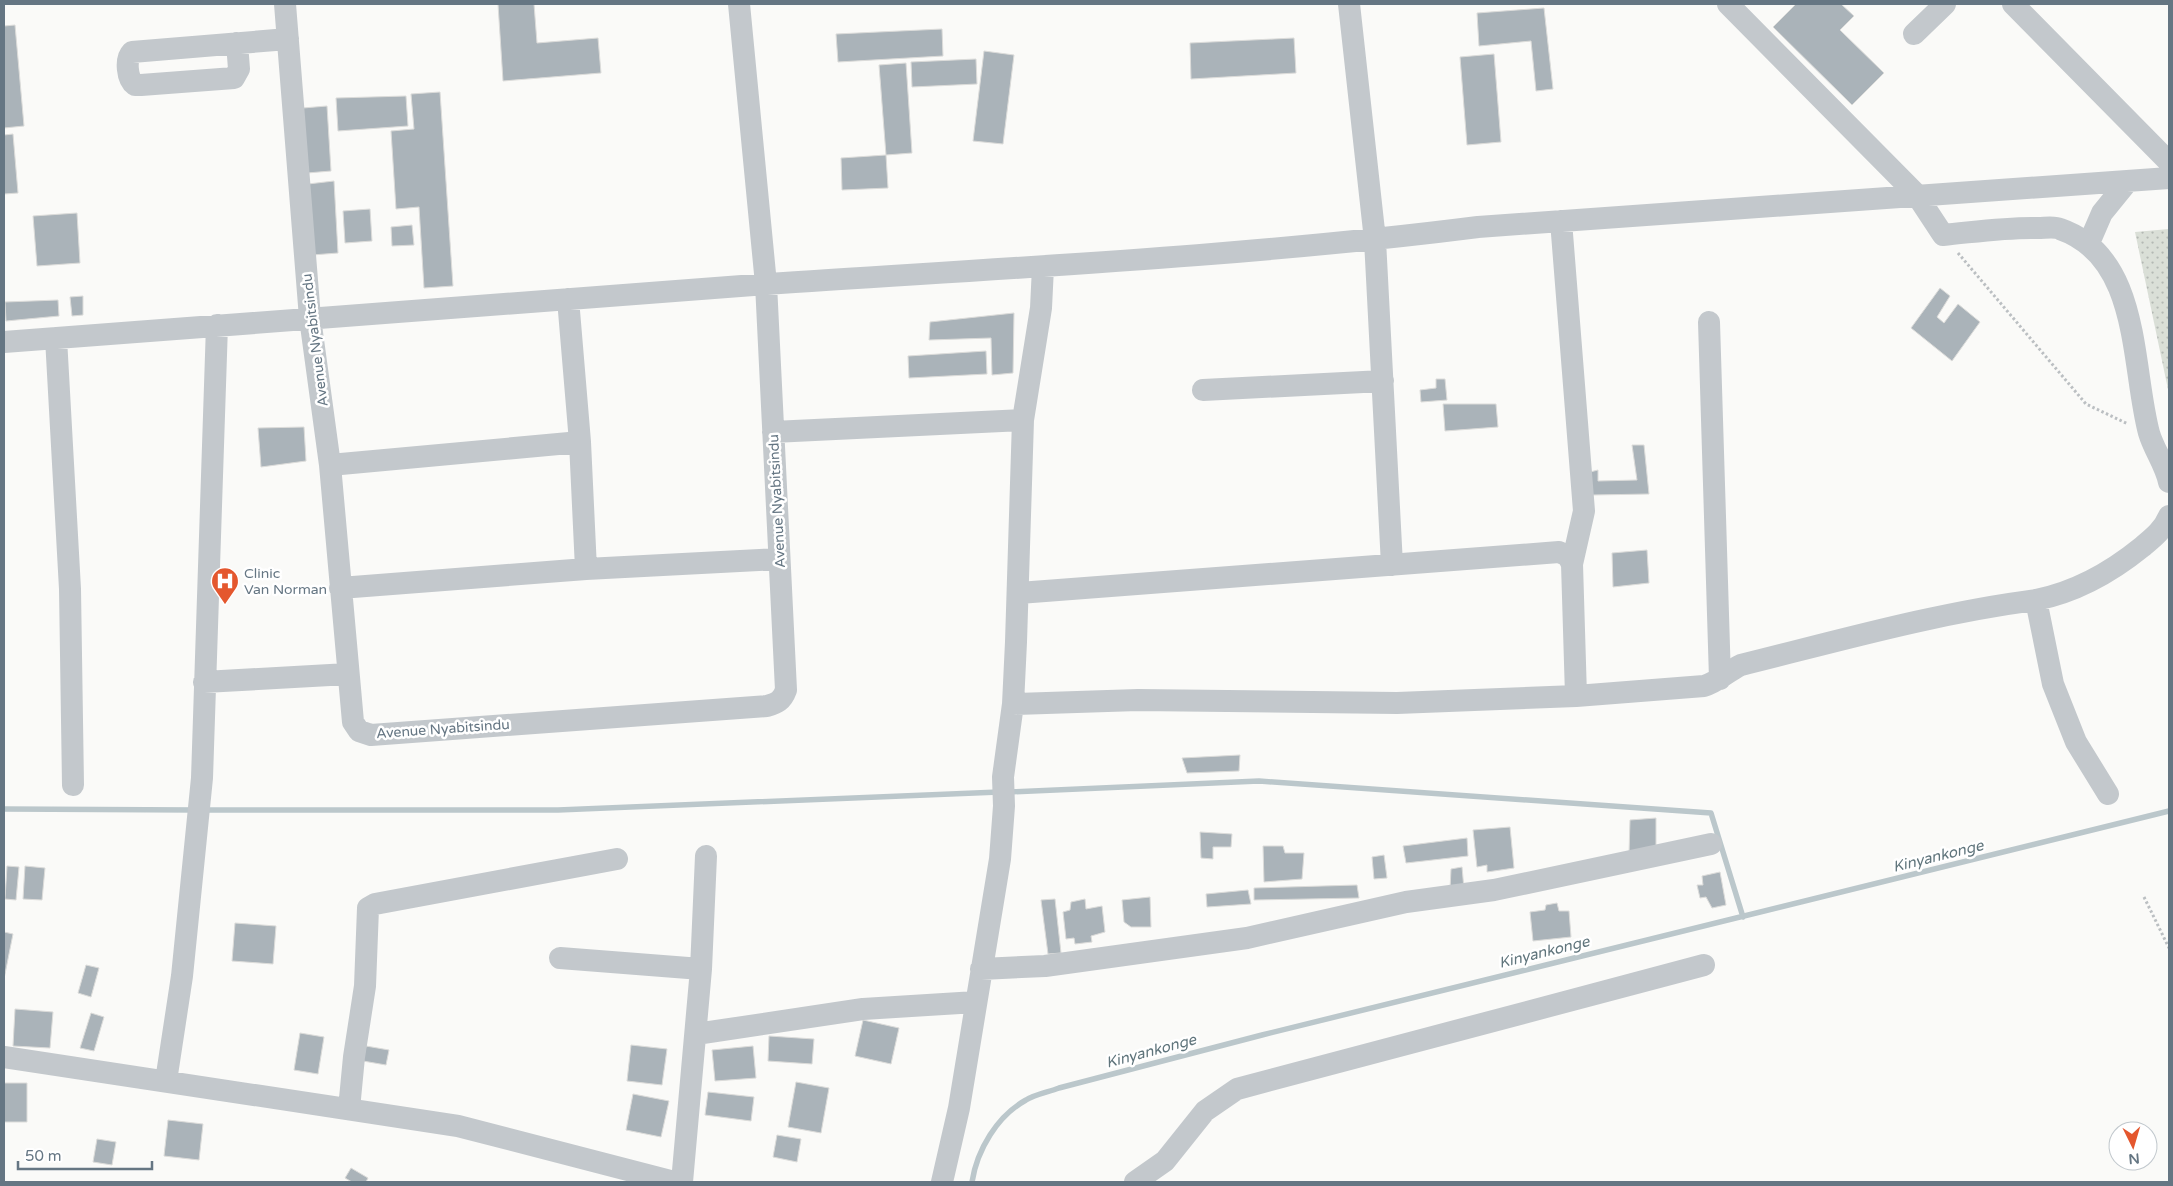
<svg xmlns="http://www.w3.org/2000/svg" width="2173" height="1186" font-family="'Varela Round',sans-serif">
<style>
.grass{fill:url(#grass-dots)}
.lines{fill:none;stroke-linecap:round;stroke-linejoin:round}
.stream{stroke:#bbc7cb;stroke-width:5.5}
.building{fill:#aab3b9;stroke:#dcdcda}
.path{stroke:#bbbfc2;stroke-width:3;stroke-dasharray:2.5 2.5;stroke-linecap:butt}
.minor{stroke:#c3c8cc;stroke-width:22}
.labels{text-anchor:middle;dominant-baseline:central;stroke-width:5;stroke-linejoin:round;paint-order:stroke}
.street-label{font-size:14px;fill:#657683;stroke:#fff}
.poi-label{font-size:14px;fill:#657683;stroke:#fff;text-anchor:start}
.water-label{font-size:15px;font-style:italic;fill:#60757c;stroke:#fff}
</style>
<defs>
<pattern id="grass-dots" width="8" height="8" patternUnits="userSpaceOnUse" patternTransform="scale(1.25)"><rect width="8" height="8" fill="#dadfd7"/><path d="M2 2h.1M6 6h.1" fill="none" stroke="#b4b9b4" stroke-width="1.8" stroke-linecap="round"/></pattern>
</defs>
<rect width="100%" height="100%" fill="#fafaf8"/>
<path class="grass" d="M 2169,229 L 2169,394 L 2135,232 Z"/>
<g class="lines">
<path class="stream" d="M 1008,792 L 1259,781 L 1711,813 L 1743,917
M 4,809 L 194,810
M 203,810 L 558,810 L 999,792
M 972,1182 C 977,1150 997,1116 1026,1100 C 1036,1094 1049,1092 1059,1088 L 1262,1035 L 2169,811"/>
</g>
<path class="building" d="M 498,4 L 534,4 L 537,43 L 598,38 L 601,73 L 503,81 Z
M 1796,4 L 1841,4 L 1854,16 L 1840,30 L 1884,73 L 1852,105 L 1773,27 Z
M 1544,8 L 1553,89 L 1536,91 L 1531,41 L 1479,46 L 1477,13 Z
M 15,25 L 24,126 L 4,128 L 4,26 Z
M 942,29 L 943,56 L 838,62 L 836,34 Z
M 1294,38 L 1296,73 L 1191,79 L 1190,43 Z
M 984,51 L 1014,55 L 1003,144 L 973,141 Z
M 1494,54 L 1501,142 L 1467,145 L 1460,57 Z
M 976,59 L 977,84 L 912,87 L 911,62 Z
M 906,63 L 912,153 L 886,155 L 879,65 Z
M 440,92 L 453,286 L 424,288 L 419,207 L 396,209 L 391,131 L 414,129 L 411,94 Z
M 406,96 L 408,126 L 338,131 L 336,98 Z
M 327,106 L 331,171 L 307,173 L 303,108 Z
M 13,134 L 18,193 L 4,194 L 4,135 Z
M 886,155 L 888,188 L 842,190 L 841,158 Z
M 334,181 L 338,253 L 312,255 L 308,184 Z
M 370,209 L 372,241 L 345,243 L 343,211 Z
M 77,213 L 80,263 L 37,266 L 33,216 Z
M 412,225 L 414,245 L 392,246 L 391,227 Z
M 1940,288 L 1950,296 L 1937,317 L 1944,323 L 1958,304 L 1980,322 L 1952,361 L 1911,328 Z
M 83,296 L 83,315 L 72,316 L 70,297 Z
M 58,300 L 59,316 L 6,321 L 5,302 Z
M 1014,313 L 1013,373 L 992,375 L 991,338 L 929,340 L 930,322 Z
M 986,351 L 987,374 L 909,378 L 908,356 Z
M 1436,379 L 1445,379 L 1447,400 L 1421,402 L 1420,390 L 1436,388 Z
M 1443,404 L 1496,404 L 1498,427 L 1445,431 Z
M 304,427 L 306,461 L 261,467 L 258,428 Z
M 1632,445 L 1644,445 L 1649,494 L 1592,495 L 1590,472 L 1598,470 L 1598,481 L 1637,480 Z
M 1647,550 L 1649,583 L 1613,587 L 1612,553 Z
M 1240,755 L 1239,771 L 1187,773 L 1182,758 Z
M 1656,818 L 1656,852 L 1629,854 L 1630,820 Z
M 1510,827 L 1514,868 L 1487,872 L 1487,865 L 1477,867 L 1473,830 Z
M 1200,832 L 1232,834 L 1231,847 L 1213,847 L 1213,859 L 1201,858 Z
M 1467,838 L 1468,856 L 1406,863 L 1403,846 Z
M 1263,846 L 1283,846 L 1285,853 L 1304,853 L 1302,879 L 1264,882 Z
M 1384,855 L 1387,878 L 1374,879 L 1372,857 Z
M 7,866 L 19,867 L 16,900 L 5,899 Z
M 25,866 L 45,868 L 42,900 L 23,899 Z
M 1462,867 L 1464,889 L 1450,890 L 1451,869 Z
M 1720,872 L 1726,905 L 1712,908 L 1706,897 L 1700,898 L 1697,885 L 1703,885 L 1702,876 Z
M 1357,885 L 1359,898 L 1254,900 L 1254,888 Z
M 1248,890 L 1251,904 L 1207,907 L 1206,894 Z
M 1150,897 L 1151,927 L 1131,927 L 1124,922 L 1122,900 Z
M 1055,899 L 1061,953 L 1048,954 L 1041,900 Z
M 1085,899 L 1086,909 L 1102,906 L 1105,932 L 1091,936 L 1092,942 L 1075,944 L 1074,938 L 1066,939 L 1063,912 L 1070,910 L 1071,902 Z
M 1557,903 L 1559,911 L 1569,911 L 1571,937 L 1533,941 L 1530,912 L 1545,910 L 1546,905 Z
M 235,923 L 276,926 L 273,964 L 232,961 Z
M 4,932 L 13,934 L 4,979 Z
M 86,965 L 99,968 L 91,997 L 78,993 Z
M 15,1009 L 53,1012 L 50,1048 L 13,1046 Z
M 91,1013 L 104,1017 L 94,1051 L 80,1048 Z
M 863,1020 L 899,1028 L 891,1064 L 855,1056 Z
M 300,1033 L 324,1037 L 318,1074 L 294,1070 Z
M 769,1036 L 814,1039 L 812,1064 L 768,1061 Z
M 631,1045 L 667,1049 L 662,1085 L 627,1081 Z
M 366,1046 L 389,1050 L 386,1065 L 363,1061 Z
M 753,1046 L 756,1078 L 715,1081 L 712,1050 Z
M 796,1082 L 829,1088 L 821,1133 L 788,1127 Z
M 4,1083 L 27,1083 L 27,1122 L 4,1122 Z
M 708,1092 L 754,1097 L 751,1121 L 705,1115 Z
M 633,1094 L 669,1101 L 661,1137 L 626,1130 Z
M 168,1120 L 203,1124 L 199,1160 L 164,1156 Z
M 777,1135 L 801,1139 L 797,1162 L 773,1157 Z
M 97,1139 L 116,1142 L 112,1165 L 93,1162 Z
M 351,1168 L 368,1178 L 366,1182 L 352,1182 L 345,1178 Z"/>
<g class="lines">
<path class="path" d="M 1958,253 L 2086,404 L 2128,424
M 2144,897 L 2169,948"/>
<path class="minor" d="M 285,4 L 310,318 L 330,465 L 353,722 L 359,731 L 371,735 L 767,706 C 777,703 782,701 786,690 L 766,284 L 739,4
M 1349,4 L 1375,240 L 1392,565
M 1728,4 L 1916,194 L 1943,235 C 1975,232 2006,227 2038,228 C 2045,228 2054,226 2060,229 C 2141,257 2131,365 2149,433 C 2154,450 2165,464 2169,482
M 2013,4 L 2169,162
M 1914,34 L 1945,4
M 237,43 L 239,69 L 234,78 L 141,85 L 135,85 C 127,79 125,59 132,52 L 288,39
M 1561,221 L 1584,511 L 1572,564
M 2089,243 L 2102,213 L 2128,181
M 568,299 L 580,442 L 586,569
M 1709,322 L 1720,679
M 56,338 L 70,589 L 73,785
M 4,342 C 258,323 512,301 767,284 C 1004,268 1242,257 1478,227 L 2169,178
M 1203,390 L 1383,381
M 773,432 L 1023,420
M 330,465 L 580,442
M 340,588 L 586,569 L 779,559
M 1019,593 L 1559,552 L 1568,556 L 1572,564 L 1576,696
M 2036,600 C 2076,592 2110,573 2142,547 C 2154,537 2163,530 2169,516
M 204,682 L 348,674
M 1013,704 L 1138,700 L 1397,703 L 1576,696 L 1704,686 C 1718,682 1728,671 1741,665 C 1838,641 1936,613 2036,600 L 2053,684 L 2076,742 L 2108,794
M 560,958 L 701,969
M 981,969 L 1045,966 L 1247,938 L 1406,902 L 1494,890 L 1711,844
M 696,1034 L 863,1009 L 976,1002
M 4,1057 L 458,1126 L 674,1182
M 166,1081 L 182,976 L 202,778 L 217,325
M 349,1109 L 354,1057 L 365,986 L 368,908 L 375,904 L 617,859
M 682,1182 L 701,969 L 706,856
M 942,1182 L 959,1108 L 1000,859 L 1004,806 L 1003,777 L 1013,704 L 1016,642 L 1023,420 L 1041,308 L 1043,267
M 1135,1182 L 1165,1161 L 1205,1111 L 1237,1089 L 1704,965"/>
</g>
<defs>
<g id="hospital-pin" transform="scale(1.4375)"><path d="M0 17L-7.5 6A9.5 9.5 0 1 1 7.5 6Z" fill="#e4572e" stroke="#fff"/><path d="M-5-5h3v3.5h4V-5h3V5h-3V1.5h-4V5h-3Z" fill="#fff"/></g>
</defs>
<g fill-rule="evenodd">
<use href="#hospital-pin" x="225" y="581"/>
</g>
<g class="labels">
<g class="street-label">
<text transform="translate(315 340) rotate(-97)">Avenue Nyabitsindu</text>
<text transform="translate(777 501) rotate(-93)">Avenue Nyabitsindu</text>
<text transform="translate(443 729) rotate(-4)">Avenue Nyabitsindu</text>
</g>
<g class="poi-label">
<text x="244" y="573">Clinic<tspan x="244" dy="16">Van Norman</tspan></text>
</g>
<g class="water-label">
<text transform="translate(1938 856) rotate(-14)">Kinyankonge</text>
<text transform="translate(1544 952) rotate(-14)">Kinyankonge</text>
<text transform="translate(1151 1051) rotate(-15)">Kinyankonge</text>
</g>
</g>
<rect width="2173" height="1186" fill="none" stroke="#657683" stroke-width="10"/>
<g transform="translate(2133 1146) rotate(175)"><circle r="24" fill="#ffffff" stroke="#c1c8cd"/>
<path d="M0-4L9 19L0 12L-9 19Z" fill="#e4572e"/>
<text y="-8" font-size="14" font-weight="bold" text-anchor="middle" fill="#657683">N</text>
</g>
<path d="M18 1161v8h134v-8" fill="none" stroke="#657683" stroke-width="2.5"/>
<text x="25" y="1161" font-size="15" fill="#657683" stroke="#ffffff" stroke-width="4" paint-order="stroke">50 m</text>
</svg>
